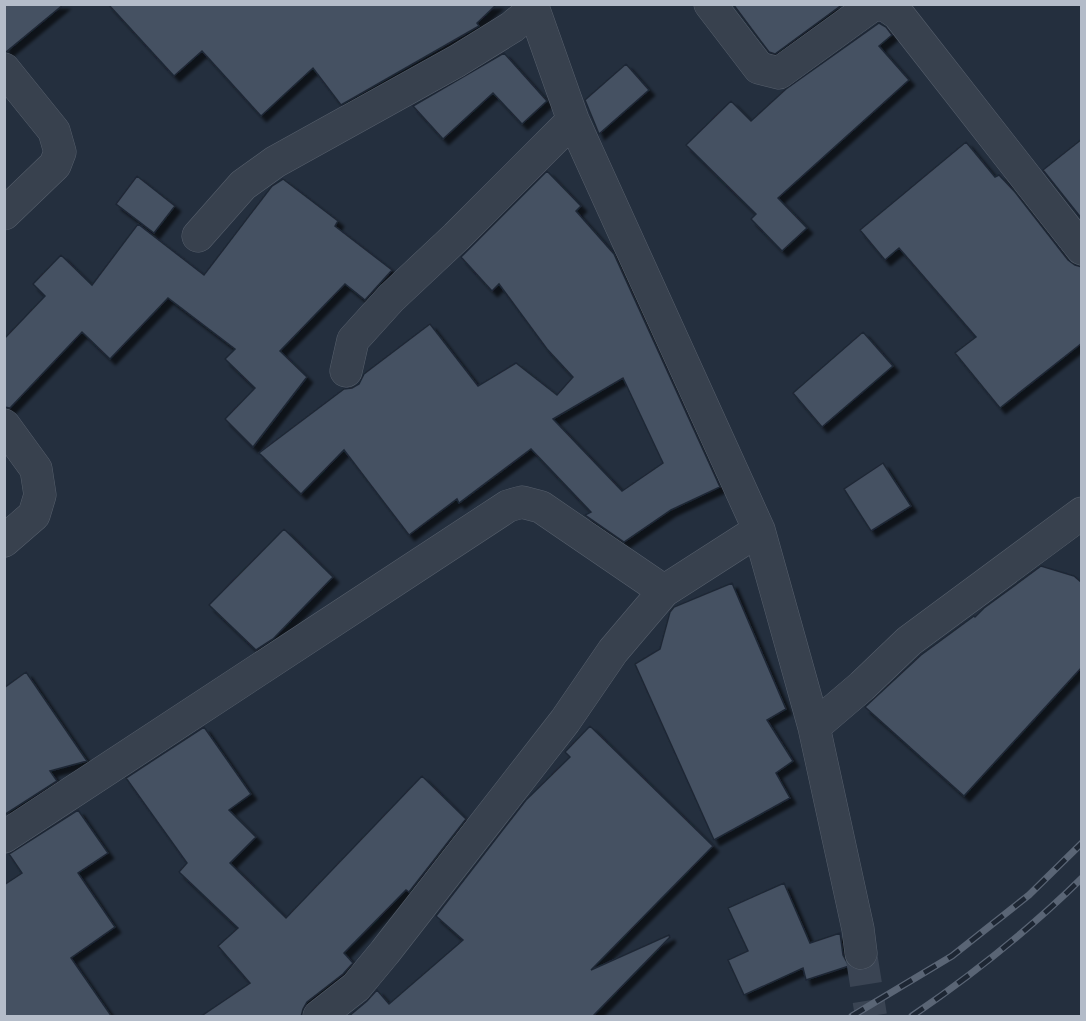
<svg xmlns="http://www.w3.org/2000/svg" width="1086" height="1021" font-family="Figtree,sans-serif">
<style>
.building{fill:#455162;stroke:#1f2835;stroke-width:1.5;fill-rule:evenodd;filter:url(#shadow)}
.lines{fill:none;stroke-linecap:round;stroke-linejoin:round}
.minor-tunnel{stroke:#3a4453;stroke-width:32;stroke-dasharray:32 16;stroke-linecap:butt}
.minor-casing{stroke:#565f6c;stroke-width:33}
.minor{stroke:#38414e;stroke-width:32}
.rail-casing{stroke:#5a6575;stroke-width:7}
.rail{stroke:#1d2633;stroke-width:4.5;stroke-dasharray:14;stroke-linecap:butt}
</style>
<defs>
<filter id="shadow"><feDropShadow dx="5.5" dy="5.5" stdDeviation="1.5" flood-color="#0009"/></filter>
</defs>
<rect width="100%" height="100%" fill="#242f3e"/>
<path class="building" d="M 4,4 L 64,4 L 6,52 L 4,51 Z
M 108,4 L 497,4 L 477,23 L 479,26 L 341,105 L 313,68 L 261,116 L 202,51 L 174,76 Z
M 733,4 L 843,4 L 775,54 L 769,52 Z
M 879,23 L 886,27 L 892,35 L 879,46 L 909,80 L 778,198 L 807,228 L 782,251 L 751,219 L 756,214 L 686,145 L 731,101 L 751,121 L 786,89 Z
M 504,53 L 547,101 L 522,124 L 493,93 L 443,139 L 413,106 Z
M 626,64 L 649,90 L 599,134 L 585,100 Z
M 1082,139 L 1082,219 L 1043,170 Z
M 966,142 L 995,177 L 999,175 L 1015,192 L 1068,260 L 1075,265 L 1082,267 L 1082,343 L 1000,408 L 955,353 L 976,337 L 899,248 L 885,260 L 860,230 Z
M 547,171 L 581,206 L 576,211 L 614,254 L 720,487 L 671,510 L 624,542 L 585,515 L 591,512 L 531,449 L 459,503 L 457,499 L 409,535 L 344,450 L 301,494 L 259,453 L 344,389 L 352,388 L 359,384 L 364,374 L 430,324 L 478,386 L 516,363 L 557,395 L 573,377 L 547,349 L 499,284 L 492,291 L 461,257 ZM 623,378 L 663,463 L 622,491 L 553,419 Z
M 137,176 L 175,206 L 154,233 L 116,204 Z
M 283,179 L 338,221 L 335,226 L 392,270 L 365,300 L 345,284 L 280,351 L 307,377 L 253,447 L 225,419 L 255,388 L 225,359 L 235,349 L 168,298 L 110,359 L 82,332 L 10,408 L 4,407 L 4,339 L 45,296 L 33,284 L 61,255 L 92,285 L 138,224 L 204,275 L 272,186 Z
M 863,332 L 893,366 L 822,427 L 793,393 Z
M 883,463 L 911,506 L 871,531 L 844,489 Z
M 284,529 L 333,577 L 273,639 L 256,650 L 209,605 Z
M 1041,566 L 1074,576 L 1082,583 L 1082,667 L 964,796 L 865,707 L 921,655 L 974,616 L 975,617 L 984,608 Z
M 732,583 L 786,709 L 767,720 L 793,761 L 776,773 L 790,798 L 714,840 L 635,664 L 660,649 L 670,612 L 674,607 Z
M 26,672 L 87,761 L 50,771 L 57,781 L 4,815 L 4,688 Z
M 590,726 L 713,846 L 591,970 L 669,935 L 670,937 L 592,1017 L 348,1017 L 367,1001 L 377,990 L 389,1004 L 463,940 L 436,916 L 526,800 L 570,757 L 565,752 Z
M 204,727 L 251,794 L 229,810 L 256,837 L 230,863 L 286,918 L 422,776 L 466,819 L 409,892 L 406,890 L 344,953 L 353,963 L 343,974 L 307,1002 L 303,1009 L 301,1017 L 200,1017 L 250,983 L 218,946 L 238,928 L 179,872 L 187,863 L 126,778 Z
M 78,810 L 108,853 L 78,873 L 115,927 L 71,958 L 112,1017 L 4,1017 L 4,885 L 22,873 L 9,854 Z
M 784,883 L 810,943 L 840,933 L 843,955 L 849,966 L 806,980 L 803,968 L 744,995 L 728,960 L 748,951 L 728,908 Z"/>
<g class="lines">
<path class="minor-tunnel" d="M 861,953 L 871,1016"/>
<g class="minor-casing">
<path id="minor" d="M 532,4 L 573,120 L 759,530 L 814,727 L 858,929 L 861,953
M 710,4 L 759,68 L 779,73 L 873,5 L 885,5 L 898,14 L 1082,249
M 4,69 L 54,131 L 60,152 L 55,165 L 4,214
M 198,236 L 243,185 L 275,162 L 457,61 L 512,27 L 534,9
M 346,371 L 353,340 L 391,298 L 456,237 L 573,120
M 4,425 L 36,469 L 40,495 L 34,515 L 4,541
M 814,727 L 862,686 L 909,641 L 1082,513
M 4,837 L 508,506 L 522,502 L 541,507 L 664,591
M 319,1016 L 356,987 L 385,952 L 565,721 L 613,651 L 664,591 L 759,530"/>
</g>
<use href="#minor" class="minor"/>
<g class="rail-casing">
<path id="rail" d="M 852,1016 L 952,956 L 1029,895 L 1082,843
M 912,1016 C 972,975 1030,929 1082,878"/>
</g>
<use href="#rail" class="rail"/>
</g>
<rect width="1086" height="1021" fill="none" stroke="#b4bcc9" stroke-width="12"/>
</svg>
